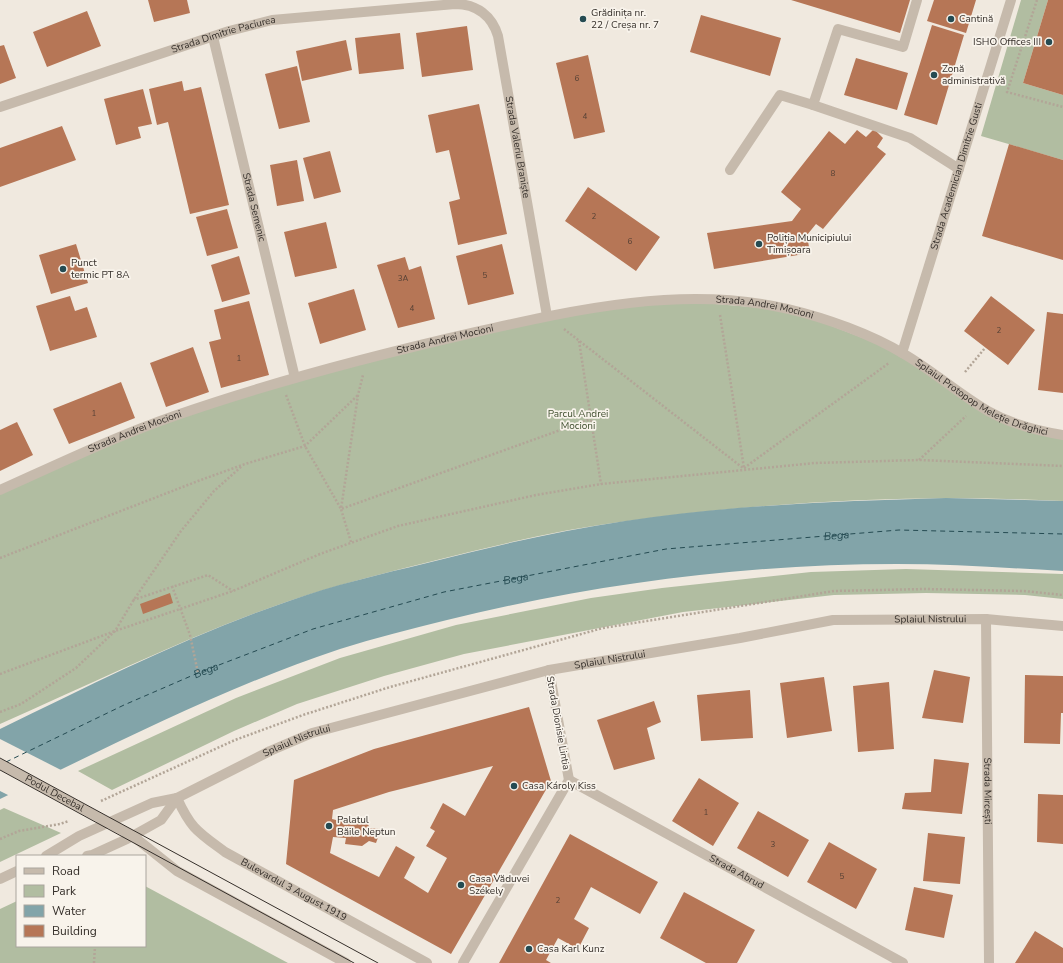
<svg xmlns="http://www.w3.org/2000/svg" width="1063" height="963" font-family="'Nunito Sans',sans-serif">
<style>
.green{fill:#b1bda1}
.water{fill:#82a4a9}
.pier{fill:#f0e9df}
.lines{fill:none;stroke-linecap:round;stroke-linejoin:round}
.ferry{stroke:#254b52;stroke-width:1;stroke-dasharray:5 4;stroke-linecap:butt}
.building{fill:#b67656;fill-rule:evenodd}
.path{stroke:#b2a597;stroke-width:2.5;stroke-dasharray:2 2;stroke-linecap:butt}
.minor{stroke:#c6baac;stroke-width:10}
.tram{stroke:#352f2a;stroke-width:1}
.poi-dot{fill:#254b52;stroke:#f8f3eb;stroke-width:1.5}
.labels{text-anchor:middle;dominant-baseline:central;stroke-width:3.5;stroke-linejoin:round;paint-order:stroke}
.number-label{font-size:8px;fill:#554135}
.poi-label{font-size:10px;fill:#352f2a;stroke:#f8f3eb;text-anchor:start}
.street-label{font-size:10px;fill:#352f2a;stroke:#f8f3eb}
.park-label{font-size:10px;fill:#425131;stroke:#f8f3eb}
.water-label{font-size:11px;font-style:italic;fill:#254b52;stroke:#f8f3eb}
</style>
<rect width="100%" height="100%" fill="#f0e9df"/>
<path class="green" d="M 1021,0 L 1048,0 L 1023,83 L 1063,95 L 1063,160 L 981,136 Z
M 679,301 L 790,310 L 902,353 L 985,409 L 1063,435 L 1063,501 C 918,494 772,501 628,521 C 562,529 497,545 433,561 C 385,573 336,585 289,601 C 190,635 96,682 0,724 L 0,490 L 57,464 L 242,393 L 547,316 Z
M 906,569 L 1063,574 L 1063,599 L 1025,595 L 926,593 L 834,595 L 683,612 L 464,654 L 384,676 L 297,704 L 234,731 L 112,790 L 78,771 L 236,698 L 340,658 L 456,625 L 591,598 L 662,588 L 811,572 Z
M 4,808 L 61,833 L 0,862 L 0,810 Z
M 145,886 L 288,963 L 0,963 L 0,909 L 17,901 L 17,946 L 145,946 Z"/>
<path class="water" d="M 946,498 L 1063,501 L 1063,571 C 1008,568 952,564 897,564 C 746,564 593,584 447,620 C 411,629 375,638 340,649 C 222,688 111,746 0,799 L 0,729 C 95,683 189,635 289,601 C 334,585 381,574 427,563 C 493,546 559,531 625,521 C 731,505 839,501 946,498 Z"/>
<path class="pier" d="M 0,739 L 63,771 L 10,796 L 0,791 Z"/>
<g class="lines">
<path class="ferry" id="s1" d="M 6,762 L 124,705 L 198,673 L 313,629 L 444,592 L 666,549 L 899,530 L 1063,534"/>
</g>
<path class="building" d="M 148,0 L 187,0 L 190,13 L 154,22 Z
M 791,0 L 910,0 L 900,33 Z
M 934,0 L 976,0 L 966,33 L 927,21 Z
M 1048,0 L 1063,0 L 1063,95 L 1023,83 Z
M 87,11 L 101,46 L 47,67 L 33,32 Z
M 701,15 L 781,38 L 770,76 L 690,52 Z
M 932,25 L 964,35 L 937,125 L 904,115 Z
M 467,26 L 473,70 L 422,77 L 416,33 Z
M 400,33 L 404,69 L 359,74 L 355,38 Z
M 346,40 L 352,70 L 302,81 L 296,51 Z
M 4,45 L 16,78 L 0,84 L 0,46 Z
M 588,55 L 605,132 L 574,139 L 556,63 Z
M 856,58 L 908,73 L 897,110 L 844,95 Z
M 297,66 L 310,122 L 279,129 L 265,74 Z
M 182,81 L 184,91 L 201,87 L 229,205 L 190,214 L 168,122 L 157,125 L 149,89 Z
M 143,89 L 152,124 L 138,127 L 141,138 L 116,145 L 104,99 Z
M 479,104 L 507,234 L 458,245 L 449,202 L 460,199 L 449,150 L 436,153 L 428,115 Z
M 62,126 L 76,160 L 0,187 L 0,148 Z
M 874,129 L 883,138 L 877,147 L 886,154 L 823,229 L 816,224 L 807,235 L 810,253 L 714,269 L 707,233 L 792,221 L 801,209 L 781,192 L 829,131 L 845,144 L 857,130 L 866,137 Z
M 1009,144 L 1063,160 L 1063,260 L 982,236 Z
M 330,151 L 341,192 L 314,199 L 303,158 Z
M 297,160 L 304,201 L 277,206 L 270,165 Z
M 588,187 L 660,237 L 636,271 L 565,221 Z
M 227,209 L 238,248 L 207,256 L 196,217 Z
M 326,222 L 337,268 L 295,277 L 284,232 Z
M 76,244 L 88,283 L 51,294 L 39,255 Z
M 502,244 L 514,294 L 468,305 L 456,256 Z
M 239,256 L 250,294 L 222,302 L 211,265 Z
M 405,257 L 409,270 L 421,266 L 435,319 L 398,328 L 377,265 Z
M 354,289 L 366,330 L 320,344 L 308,303 Z
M 70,296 L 75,311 L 87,307 L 97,337 L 50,351 L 36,306 Z
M 991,296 L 1035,330 L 1008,365 L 964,331 Z
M 249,301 L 269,375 L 221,388 L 209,342 L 221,339 L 214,310 Z
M 1047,312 L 1063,314 L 1063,393 L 1038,390 Z
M 193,347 L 209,392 L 166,407 L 150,363 Z
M 121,382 L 135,418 L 69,444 L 53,409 Z
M 17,422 L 33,455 L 0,471 L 0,430 Z
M 170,593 L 173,603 L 143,614 L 140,604 Z
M 934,670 L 970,677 L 963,723 L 922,718 Z
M 1025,675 L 1063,676 L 1063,713 L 1061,713 L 1060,744 L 1024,743 Z
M 824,677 L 832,731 L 787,738 L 780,683 Z
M 889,682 L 894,749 L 858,752 L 853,686 Z
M 750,690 L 753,738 L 701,741 L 697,695 Z
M 654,701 L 661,722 L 647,728 L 655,759 L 614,770 L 597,720 Z
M 529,707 L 551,781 L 451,954 L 286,864 L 294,780 L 374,749 ZM 493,766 L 465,816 L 443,803 L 430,828 L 435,831 L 426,846 L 447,858 L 428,893 L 404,878 L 415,857 L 396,846 L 379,877 L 330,853 L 333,837 L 346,838 L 345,844 L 362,846 L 369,841 L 376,843 L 381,829 L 370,828 L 365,819 L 349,817 L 348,823 L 332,819 L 333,810 L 389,792 Z
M 934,759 L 969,763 L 962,814 L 902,809 L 905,793 L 931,792 Z
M 699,778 L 739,803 L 713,846 L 672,821 Z
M 1038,794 L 1063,795 L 1063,844 L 1037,842 Z
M 758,811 L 809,840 L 788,877 L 737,848 Z
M 928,833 L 965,837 L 960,884 L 923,881 Z
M 570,834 L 658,882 L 640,914 L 591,887 L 574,919 L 589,928 L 578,949 L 558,938 L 546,960 L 551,963 L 499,963 Z
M 829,842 L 877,869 L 856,909 L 807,882 Z
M 914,887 L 953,895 L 944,938 L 905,930 Z
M 684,892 L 755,930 L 737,963 L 706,963 L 660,938 Z
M 1035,931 L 1063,948 L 1063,963 L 1015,963 Z"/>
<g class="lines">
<path class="path" d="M 1037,0 L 1007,92 L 1063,107
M 720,315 L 744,468
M 564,329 L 743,468
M 579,341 L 601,484
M 965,372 L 985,348
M 286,395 L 305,446 L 341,509 L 591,419
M 919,460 L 966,416
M 744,468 L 889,363
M 351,542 L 341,509 L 358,395 L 363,375
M 0,558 L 198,481 L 245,464 L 305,446 L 358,395
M 172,586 L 190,635 L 198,673
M 133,600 L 208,575 L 233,591
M 0,674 L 115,631 L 233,591 L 320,554 L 398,526 L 536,495 L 601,484 L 815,463 L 919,460 L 1063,466
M 0,712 L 21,704 L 76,668 L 115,631 L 133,601 L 181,531 L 214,491 L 242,466
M 101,801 L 235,740 L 303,715 L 390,687 L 603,628 L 834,591 L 924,589 L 1024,591 L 1063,595
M 0,839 L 19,831 L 60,824 L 69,821
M 94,963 L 95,946"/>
<g class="minor">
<path d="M 917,0 L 903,47 L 838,29 L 813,105 L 910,138 L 959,169"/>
<path id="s2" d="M 213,37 L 295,378"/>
<path id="s3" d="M 0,107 L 229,31 L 272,20 L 455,4 C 477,4 492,16 498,36 L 547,316"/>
<path d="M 730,170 L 780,95 L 813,105"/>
<path id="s4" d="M 902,353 L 1011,0"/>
<path id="s5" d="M 0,490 C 58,464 116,436 177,415 C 275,381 375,355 476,332 C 577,309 685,285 788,309 C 826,318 871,334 904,354 C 933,371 959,394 988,411 C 1011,424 1037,431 1063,435"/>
<path id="s6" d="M 986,619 L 989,963"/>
<path id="s7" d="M 0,764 L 133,836 L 177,871 L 346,963"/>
<path id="s8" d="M 569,780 L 903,963"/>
<path id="s9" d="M 177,798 C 191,829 198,832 225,852 L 427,963"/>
<path id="s10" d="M 46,856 L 79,836 L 152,803 L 177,798 L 270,751 L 312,733 L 549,670 L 740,638 L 833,620 L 986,619 L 1063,626"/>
<path d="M 87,856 L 92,855 L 127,839 L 161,820 L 177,798"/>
<path d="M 0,879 L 17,871"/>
<path d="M 463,963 L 569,780 L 549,670"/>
</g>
<path class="tram" d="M 0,758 L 378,963
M 0,770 L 354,963"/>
</g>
<g class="poi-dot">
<circle cx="583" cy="19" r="4"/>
<circle cx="951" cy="19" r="4"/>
<circle cx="1049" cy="42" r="4"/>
<circle cx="934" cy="75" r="4"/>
<circle cx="759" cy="244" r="4"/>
<circle cx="63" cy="269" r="4"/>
<circle cx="514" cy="786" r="4"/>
<circle cx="329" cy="826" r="4"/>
<circle cx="461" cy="885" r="4"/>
<circle cx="529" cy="949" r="4"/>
</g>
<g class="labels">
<g class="number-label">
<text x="577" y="78">6</text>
<text x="585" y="116">4</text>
<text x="833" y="173">8</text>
<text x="594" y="216">2</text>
<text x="630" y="241">6</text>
<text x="485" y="275">5</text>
<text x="403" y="278">3A</text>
<text x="412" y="308">4</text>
<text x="999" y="330">2</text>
<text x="239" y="358">1</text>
<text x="94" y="413">1</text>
<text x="706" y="812">1</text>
<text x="773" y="844">3</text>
<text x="842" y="876">5</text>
<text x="558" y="900">2</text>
</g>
<g class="poi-label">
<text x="591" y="13">Grădinița nr.<tspan x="591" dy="12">22 / Creșa nr. 7</tspan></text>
<text x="959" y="19">Cantină</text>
<text x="1041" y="42" text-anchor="end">ISHO Offices III</text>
<text x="942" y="69">Zonă<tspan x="942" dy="12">administrativă</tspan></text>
<text x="767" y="238">Poliția Municipiului<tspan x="767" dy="12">Timișoara</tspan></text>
<text x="71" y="263">Punct<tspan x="71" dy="12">termic PT 8A</tspan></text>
<text x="522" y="786">Casa Károly Kiss</text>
<text x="337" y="820">Palatul<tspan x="337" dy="12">Băile Neptun</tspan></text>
<text x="469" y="879">Casa Văduvei<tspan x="469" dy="12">Székely</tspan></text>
<text x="537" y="949">Casa Karl Kunz</text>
</g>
<g class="street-label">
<text stroke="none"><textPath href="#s3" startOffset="235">Strada Dimitrie Paciurea</textPath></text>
<text stroke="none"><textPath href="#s3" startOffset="640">Strada Valeriu Braniște</textPath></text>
<text stroke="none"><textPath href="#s4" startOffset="185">Strada Academician Dimitrie Gusti</textPath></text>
<text stroke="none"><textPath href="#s2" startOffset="175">Strada Semenic</textPath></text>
<text stroke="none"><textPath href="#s5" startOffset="795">Strada Andrei Mocioni</textPath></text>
<text stroke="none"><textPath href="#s5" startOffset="471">Strada Andrei Mocioni</textPath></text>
<text stroke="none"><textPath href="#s5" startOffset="1033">Splaiul Protopop Meleție Drăghici</textPath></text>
<text stroke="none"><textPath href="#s5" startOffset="147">Strada Andrei Mocioni</textPath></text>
<text stroke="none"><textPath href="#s10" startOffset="925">Splaiul Nistrului</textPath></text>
<text stroke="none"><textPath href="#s10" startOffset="601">Splaiul Nistrului</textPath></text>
<text transform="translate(558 723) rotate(80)">Strada Dionisie Lintia</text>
<text stroke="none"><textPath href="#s10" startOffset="277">Splaiul Nistrului</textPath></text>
<text stroke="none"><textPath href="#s6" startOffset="172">Strada Mircești</textPath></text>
<text stroke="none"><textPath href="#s7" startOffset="62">Podul Decebal</textPath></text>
<text stroke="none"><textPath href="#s8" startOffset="191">Strada Abrud</textPath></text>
<text stroke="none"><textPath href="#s9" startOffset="152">Bulevardul 3 August 1919</textPath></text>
</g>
<g class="park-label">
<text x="578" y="414">Parcul Andrei<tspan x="578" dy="12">Mocioni</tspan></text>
</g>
<g class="water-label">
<text stroke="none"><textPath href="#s1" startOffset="868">Bega</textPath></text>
<text stroke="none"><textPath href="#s1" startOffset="544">Bega</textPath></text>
<text stroke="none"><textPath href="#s1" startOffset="220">Bega</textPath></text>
</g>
</g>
<rect x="16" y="855" width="130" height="92" fill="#f8f3eb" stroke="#aaa59e"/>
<rect x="24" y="868" width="20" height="6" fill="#c6baac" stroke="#aaa59e"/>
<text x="52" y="875" font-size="12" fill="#352f2a">Road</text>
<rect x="24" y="885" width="20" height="12" fill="#b1bda1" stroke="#aaa59e"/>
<text x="52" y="895" font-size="12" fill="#352f2a">Park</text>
<rect x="24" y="905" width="20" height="12" fill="#82a4a9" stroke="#aaa59e"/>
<text x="52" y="915" font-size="12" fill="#352f2a">Water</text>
<rect x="24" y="925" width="20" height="12" fill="#b67656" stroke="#aaa59e"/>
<text x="52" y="935" font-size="12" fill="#352f2a">Building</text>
</svg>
